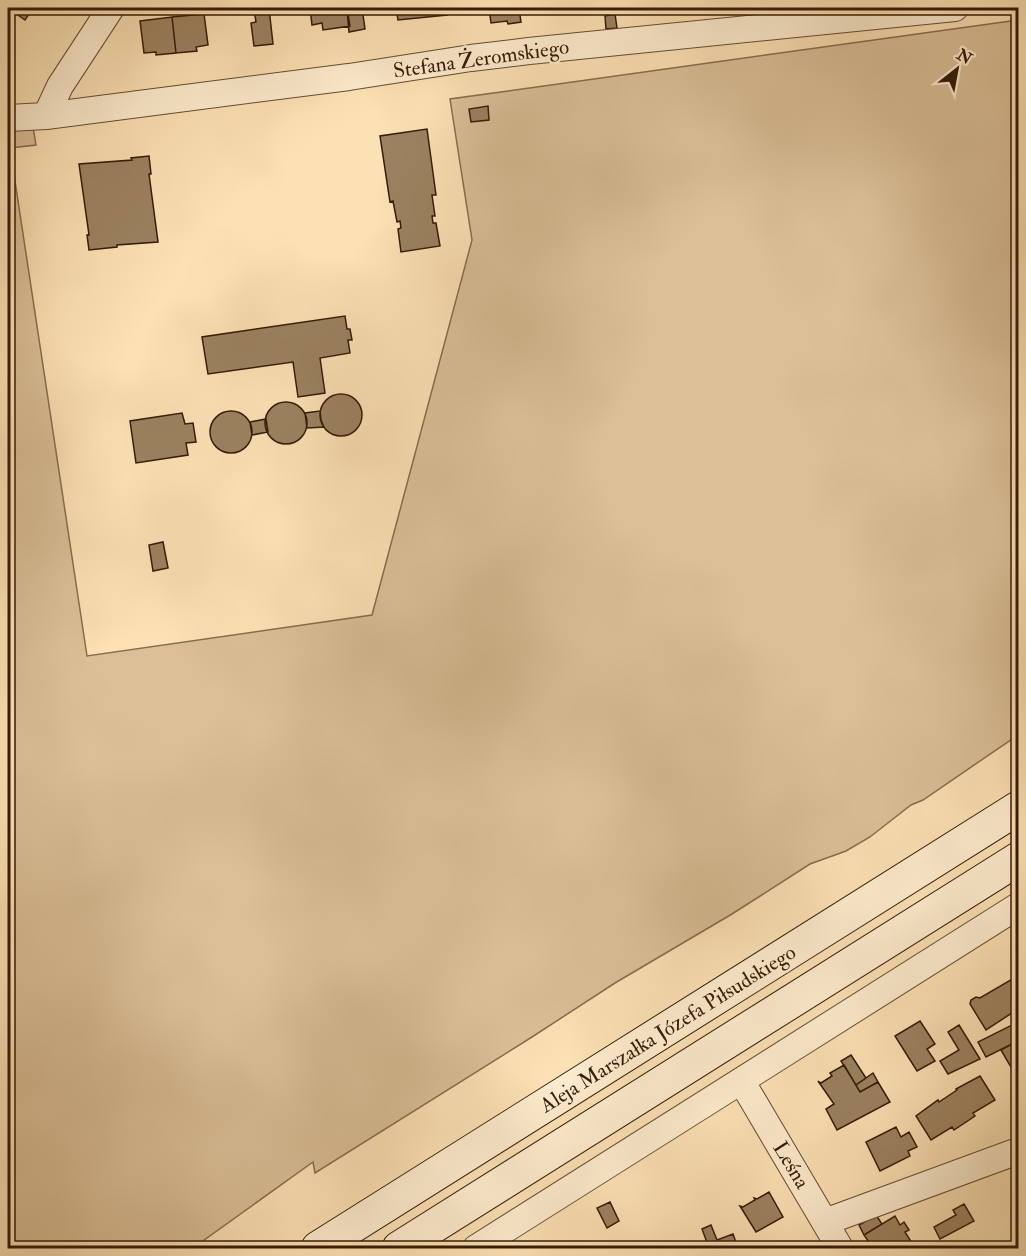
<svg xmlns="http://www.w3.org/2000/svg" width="1026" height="1256" font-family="'IM FELL Double Pica',serif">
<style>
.green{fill:#dabf97;stroke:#876d4f;stroke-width:1.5}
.building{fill:#9c8261;stroke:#341b07;stroke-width:1.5}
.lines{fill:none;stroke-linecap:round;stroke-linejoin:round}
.street-casing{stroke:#664c32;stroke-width:28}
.secondary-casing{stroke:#341b07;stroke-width:35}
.street{stroke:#fdecce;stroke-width:26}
.secondary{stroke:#fdecce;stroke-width:33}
.labels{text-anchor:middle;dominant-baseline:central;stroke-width:5;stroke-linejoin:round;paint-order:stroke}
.street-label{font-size:21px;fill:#341b07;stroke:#fdecce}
</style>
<rect width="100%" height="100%" fill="#fce1b4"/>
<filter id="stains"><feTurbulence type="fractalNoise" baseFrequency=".00333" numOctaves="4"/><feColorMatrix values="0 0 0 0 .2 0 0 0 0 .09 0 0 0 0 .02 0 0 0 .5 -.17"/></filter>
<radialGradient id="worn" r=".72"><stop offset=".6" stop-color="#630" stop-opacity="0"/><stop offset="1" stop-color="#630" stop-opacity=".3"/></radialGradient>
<path class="green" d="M 1018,20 L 1018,735 L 923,800 L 911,805 L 870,837 L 846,851 L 810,864 L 732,914 L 615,983 L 532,1037 L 315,1173 L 313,1162 L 193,1248 L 8,1248 L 8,129 L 33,127 L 36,145 L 10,148 L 87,656 L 372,615 L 472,240 L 450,99 Z"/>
<path class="building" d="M 8,8 L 36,8 L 35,9 L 33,8 L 25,20 Z
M 269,8 L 273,44 L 254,46 L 251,23 L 256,22 L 254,10 Z
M 310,8 L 347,8 L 350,26 L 323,30 L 322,23 L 312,25 Z
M 347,8 L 362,8 L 365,29 L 349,32 Z
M 396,8 L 446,8 L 447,15 L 398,20 Z
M 489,8 L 519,8 L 521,22 L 508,24 L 507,21 L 491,23 Z
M 204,14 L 208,45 L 196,47 L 197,51 L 176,53 L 172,17 Z
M 615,14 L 617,28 L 606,29 L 605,16 Z
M 172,17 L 176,53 L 156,55 L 156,52 L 144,53 L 140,21 Z
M 488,106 L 489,120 L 471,122 L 469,109 Z
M 427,129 L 436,195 L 432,195 L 435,216 L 432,216 L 433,223 L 436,223 L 440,246 L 401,252 L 398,229 L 401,228 L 400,221 L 397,222 L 393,201 L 390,202 L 380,136 Z
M 149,156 L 151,174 L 149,174 L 158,242 L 117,245 L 117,247 L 89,250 L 87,235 L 89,235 L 79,164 L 132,160 L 131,158 Z
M 345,316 L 347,329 L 350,329 L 352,340 L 348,340 L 350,353 L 320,358 L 325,393 L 298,397 L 293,362 L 208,374 L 202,337 Z
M320 415a21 21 0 1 1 42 0a21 21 0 1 1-42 0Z
M265 423a21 21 0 1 1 42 0a21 21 0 1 1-42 0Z
M 320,411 L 321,420 L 324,427 L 307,428 L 305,413 Z
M210 432a21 21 0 1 1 42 0a21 21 0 1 1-42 0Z
M 182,413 L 185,424 L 193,423 L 196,442 L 186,443 L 188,455 L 136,463 L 130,421 Z
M 266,419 L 268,432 L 252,435 L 250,422 Z
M 163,542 L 168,568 L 153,571 L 149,545 Z
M 1014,978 L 1018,986 L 1018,1009 L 986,1030 L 970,1004 L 971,1000 L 976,997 L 980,998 Z
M 920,1021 L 935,1044 L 927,1049 L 935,1061 L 917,1071 L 895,1036 Z
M 1018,1022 L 1018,1041 L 986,1057 L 978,1042 Z
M 959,1025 L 980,1059 L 948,1074 L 940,1061 L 959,1050 L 948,1032 Z
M 1018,1041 L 1018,1079 L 1001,1050 Z
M 851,1055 L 866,1078 L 856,1085 L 841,1061 Z
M 844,1065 L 860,1092 L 878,1082 L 890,1102 L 837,1130 L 826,1109 L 834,1104 L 818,1081 L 821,1083 L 832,1076 L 830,1073 Z
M 873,1073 L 878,1082 L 860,1092 L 856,1085 Z
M 980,1076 L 995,1100 L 973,1113 L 975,1116 L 954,1130 L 952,1127 L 931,1140 L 916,1116 L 938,1100 L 939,1102 L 957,1090 L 956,1089 Z
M 896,1127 L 901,1137 L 909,1132 L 917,1147 L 908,1151 L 910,1156 L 880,1171 L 866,1142 Z
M 769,1192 L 783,1217 L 756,1232 L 740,1206 L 743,1207 L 755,1200 L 754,1198 L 757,1199 Z
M 610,1202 L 619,1221 L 607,1228 L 597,1208 Z
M 964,1204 L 974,1221 L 940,1239 L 934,1227 L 956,1215 L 953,1210 Z
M 876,1215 L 882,1224 L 864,1235 L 859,1225 Z
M 895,1216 L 900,1225 L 904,1222 L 909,1230 L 905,1232 L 915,1248 L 873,1248 L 864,1235 Z
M 711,1225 L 717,1240 L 733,1234 L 738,1248 L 709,1248 L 702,1229 Z"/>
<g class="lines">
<g class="street-casing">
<path id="street" d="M 46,116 L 60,86 L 111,8
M 8,118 L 46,116 L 349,77 L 471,58 L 529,51 L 955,8
M 742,1082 L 840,1248
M 825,1222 L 1018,1151
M 476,1248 L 1018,906"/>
</g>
<g class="secondary-casing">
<path id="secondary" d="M 318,1248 L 1018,808
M 399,1248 L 1018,859"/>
</g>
<use href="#street" class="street"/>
<use href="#secondary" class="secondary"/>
</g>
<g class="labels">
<g class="street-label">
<text transform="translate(481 59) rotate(-8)">Stefana Żeromskiego</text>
<text transform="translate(668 1029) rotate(-32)">Aleja Marszałka Józefa Piłsudskiego</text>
<text transform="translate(791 1165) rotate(59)">Leśna</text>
</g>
</g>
<rect width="1026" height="1256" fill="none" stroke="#fce1b4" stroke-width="30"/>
<rect x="9" y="9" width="1008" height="1238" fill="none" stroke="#341b07" stroke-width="3"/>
<rect x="15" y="15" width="996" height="1226" fill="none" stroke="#341b07" stroke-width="1.5"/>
<g transform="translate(957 69) rotate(31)" stroke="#fdecce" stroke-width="4.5" paint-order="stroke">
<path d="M0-4.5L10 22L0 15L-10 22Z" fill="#341b07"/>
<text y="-9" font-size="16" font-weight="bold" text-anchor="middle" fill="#341b07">N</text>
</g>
<rect width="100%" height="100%" filter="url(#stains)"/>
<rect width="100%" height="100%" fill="url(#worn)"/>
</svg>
